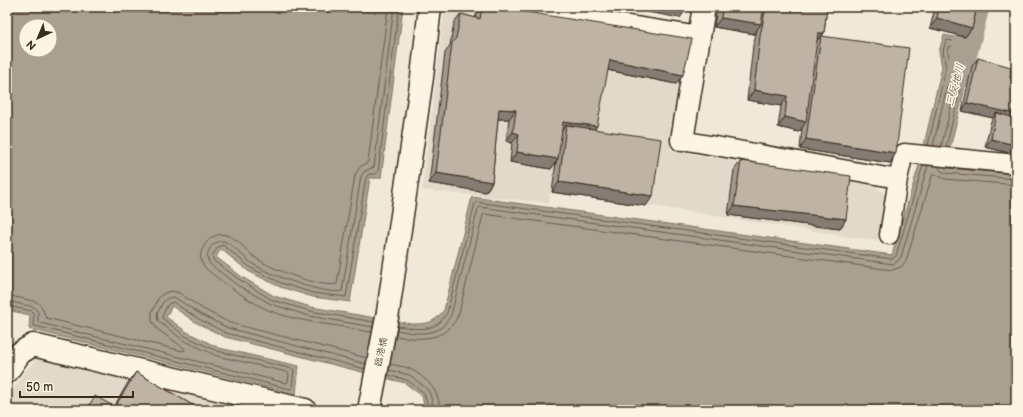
<svg xmlns="http://www.w3.org/2000/svg" width="1023" height="417" font-family="'Balsamiq Sans','Klee One',sans-serif">
<style>
.built{fill:#e1d9c9}
.water{fill:#aaa091;stroke:#7e7163;fill-rule:evenodd}
.lines{fill:none;stroke-linecap:round;stroke-linejoin:round}
.shore{stroke:#67594c;stroke-width:1}
.river{stroke:#aaa091;stroke-width:27}
.street-casing{stroke:#3b2a1e;stroke-width:21}
.secondary-casing{stroke:#3b2a1e;stroke-width:25}
.street{stroke:#fcf5e5;stroke-width:18}
.secondary{stroke:#fcf5e5;stroke-width:22}
.wall{fill:#a39a8d;stroke:#3b2a1e}
.shaded-wall{fill:#857d73;stroke:#3b2a1e}
.building{fill:#beb3a4;stroke:#3b2a1e}
.labels{text-anchor:middle;dominant-baseline:central;stroke-width:3;stroke-linejoin:round;paint-order:stroke}
.street-label{font-size:10px;fill:#3b2a1e;stroke:#fcf5e5}
.water-label{font-size:11px;font-style:italic;fill:#625346;stroke:#fcf5e5}
</style>
<rect width="100%" height="100%" fill="#f0e9d9"/>
<filter id="ink" filterUnits="userSpaceOnUse"><feTurbulence type="fractalNoise" baseFrequency=".025" numOctaves="2"/><feDisplacementMap in="SourceGraphic" scale="8" xChannelSelector="R" yChannelSelector="G"/><feConvolveMatrix kernelMatrix="1 2 1 2 8 2 1 2 1" color-interpolation-filters="sRGB"/></filter>
<g filter="url(#ink)">
<path class="built" d="M 448,7 L 465,7 L 688,44 L 670,150 L 876,186 L 887,196 L 877,241 L 652,206 L 550,193 L 549,203 L 422,190 L 444,13 Z
M 39,356 L 258,410 L 7,410 L 7,401 L 26,370 Z"/>
<path class="water" d="M 7,7 L 403,7 L 381,178 L 370,178 L 350,302 L 313,297 L 280,287 L 248,271 L 221,249 L 216,257 L 242,277 L 274,296 L 311,307 L 411,324 C 428,324 434,323 444,310 L 472,197 L 892,255 L 920,162 L 942,67 L 939,51 L 944,35 L 973,41 L 975,47 L 946,164 L 1016,170 L 1016,410 L 425,410 L 422,396 L 405,383 L 225,337 L 195,322 L 172,306 L 166,317 L 187,332 L 219,348 L 299,366 L 296,394 L 29,329 L 30,315 L 7,310 ZM 26,26 L 50,26 L 50,50 L 26,50 Z"/>
<g class="lines">
<path class="shore" d="M 928,145 L 946,68 L 943,51 L 946,41 L 948,40 L 969,44 L 971,47 L 946,147
M 933,146 L 951,69 L 948,51 L 949,47 L 951,46 L 963,48 L 965,50 L 941,147
M 938,166 L 941,171 L 946,173 L 1016,179
M 944,167 L 947,168 L 1016,174
M 7,295 L 37,302 L 42,307 L 46,318 L 183,351 L 185,350 L 184,348 L 157,329 L 152,321 L 152,312 L 158,299 L 161,295 L 167,292 L 173,291 L 179,293 L 203,309 L 230,323 L 367,358
M 7,301 L 34,307 L 38,312 L 38,321 L 40,323 L 286,383 L 288,382 L 289,374 L 287,372 L 217,356 L 183,340 L 158,321 L 157,314 L 163,302 L 168,298 L 174,297 L 200,314 L 228,328 L 366,364
M 7,306 L 32,311 L 34,315 L 33,325 L 35,326 L 290,389 L 292,388 L 294,370 L 293,369 L 217,351 L 185,336 L 162,318 L 163,314 L 168,304 L 173,302 L 197,318 L 226,333 L 365,369
M 374,322 L 310,311 L 272,300 L 240,280 L 214,261 L 212,256 L 218,247 L 223,245 L 251,268 L 281,283 L 313,293 L 346,297 L 366,177 L 369,174 L 376,174 L 378,172 L 399,7
M 398,326 C 410,328 428,332 439,323 C 442,320 445,316 447,313 L 475,203 L 476,202 L 892,259 L 896,256 L 923,165
M 373,327 L 309,316 L 271,304 L 237,285 L 211,265 C 202,255 212,240 224,241 C 235,246 243,257 253,264 C 270,275 324,295 342,291 L 361,176 L 365,171 L 374,167 L 394,7
M 397,330 C 411,333 428,336 441,328 C 445,325 448,319 451,315 L 478,209 L 480,207 L 893,264 L 898,261 L 901,257 L 928,165
M 372,332 C 363,331 354,329 345,327 C 319,323 292,320 268,310 C 251,302 234,290 219,279 C 210,272 196,264 202,250 C 206,241 215,232 226,235 C 238,238 247,252 257,259 C 272,269 320,288 337,284 L 355,175 L 360,167 L 368,162 L 388,7
M 396,336 C 420,340 448,342 459,313 L 483,215 L 484,214 L 892,270 L 901,267 L 906,261 L 933,173 L 945,179 L 1016,185
M 390,364 C 397,366 406,366 412,370 C 427,378 440,392 440,410
M 389,370 L 410,375 L 427,389 L 430,394 L 434,410
M 388,375 L 407,380 L 424,393 L 429,410"/>
<path class="river" d="M 958,76 L 976,7"/>
<g class="street-casing">
<path id="street" d="M 511,7 L 699,36
M 682,140 L 898,179
M 889,235 L 898,179 L 904,153 L 1016,164"/>
</g>
<g class="secondary-casing">
<path id="secondary" d="M 682,140 L 704,7
M 7,372 L 20,353 L 33,345 L 305,410
M 369,410 L 388,312 L 422,77 L 430,7"/>
</g>
<use href="#street" class="street"/>
<use href="#secondary" class="secondary"/>
</g>
<path class="wall" d="M 481,7 L 496,7 L 676,84 L 607,70 L 595,129 L 646,206 L 552,192 L 556,162 L 551,169 L 510,162 L 512,143 L 506,141 L 509,119 L 498,119 L 492,182 L 486,192 L 429,183 L 445,53 L 450,45 L 454,23 L 461,14 L 475,18 L 476,15 Z
M 717,7 L 827,7 L 824,33 L 822,36 L 890,163 L 800,149 L 802,128 L 799,132 L 778,127 L 781,106 L 747,100 L 753,45 L 757,30 L 754,34 L 714,27 Z
M 935,7 L 977,7 L 972,28 L 965,37 L 930,28 Z
M 978,58 L 1010,78 L 1015,145 L 1009,153 L 985,147 L 991,121 L 993,118 L 962,111 L 972,66 Z
M 741,161 L 846,219 L 840,229 L 728,215 L 734,170 Z
M 136,372 L 201,410 L 112,410 L 129,381 Z"/>
<path class="shaded-wall" d="M 620,7 L 682,7 L 687,8 L 680,18 Z
M 721,18 L 761,24 L 754,34 L 714,27 Z
M 937,18 L 972,28 L 965,37 L 930,28 Z
M 818,33 L 824,33 L 820,39 L 821,36 L 815,43 Z
M 610,60 L 683,75 L 676,84 L 603,69 Z
M 754,90 L 787,96 L 781,106 L 747,100 Z
M 967,103 L 1016,114 L 1016,123 L 996,113 L 993,118 L 962,111 Z
M 499,109 L 516,110 L 509,119 L 493,119 Z
M 785,117 L 806,122 L 799,132 L 778,127 Z
M 563,122 L 597,126 L 590,136 L 566,125 L 561,132 Z
M 513,132 L 519,134 L 512,143 L 506,141 Z
M 806,139 L 896,153 L 890,163 L 800,149 Z
M 991,139 L 1015,145 L 1009,153 L 985,147 Z
M 517,152 L 558,159 L 551,169 L 510,162 Z
M 436,173 L 492,182 L 486,192 L 429,183 Z
M 559,182 L 653,196 L 646,206 L 552,192 Z
M 734,206 L 846,219 L 840,229 L 728,215 Z"/>
<path class="building" d="M 482,7 L 496,7 L 692,39 L 683,75 L 610,60 L 597,126 L 563,122 L 558,159 L 517,152 L 519,134 L 513,132 L 516,110 L 499,109 L 492,182 L 436,173 L 452,43 L 456,38 L 461,14 L 480,19 Z
M 722,7 L 764,7 L 761,24 L 721,18 Z
M 766,7 L 827,7 L 824,33 L 818,33 L 806,122 L 785,117 L 787,96 L 754,90 L 760,36 Z
M 939,7 L 977,7 L 972,28 L 937,18 Z
M 821,36 L 909,48 L 896,153 L 806,139 Z
M 978,58 L 1011,67 L 1010,78 L 1016,80 L 1016,114 L 967,103 Z
M 996,113 L 1016,118 L 1016,138 L 1015,145 L 991,139 Z
M 566,125 L 661,139 L 653,196 L 559,182 Z
M 741,161 L 851,176 L 846,219 L 734,206 Z
M 136,372 L 201,410 L 113,410 Z
M 95,396 L 113,406 L 111,410 L 86,410 Z"/>
</g>
<g class="labels">
<g class="street-label">
<text transform="translate(381 352) rotate(-79)">臨港橋</text>
</g>
<g class="water-label">
<text transform="translate(955 85) rotate(-75)">三反地川</text>
</g>
</g>
<rect width="1023" height="417" fill="none" stroke="#fcf5e5" stroke-width="24"/>
<rect x="12" y="12" width="999" height="393" fill="none" stroke="#3b2a1e" stroke-width="1.5" filter="url(#ink)"/>
<g transform="translate(38 38) rotate(224)"><circle r="19" fill="#fcf5e5" stroke="#afa495"/>
<path d="M0-3L7 15L0 10L-7 15Z" fill="#3b2a1e"/>
<text y="-6" font-size="11" font-weight="bold" text-anchor="middle" fill="#3b2a1e">N</text>
</g>
<path d="M20 391v6h113v-6" fill="none" stroke="#3b2a1e" stroke-width="2"/>
<text x="26" y="391" font-size="12" fill="#3b2a1e" stroke="#fcf5e5" stroke-width="3" paint-order="stroke">50 m</text>
</svg>
